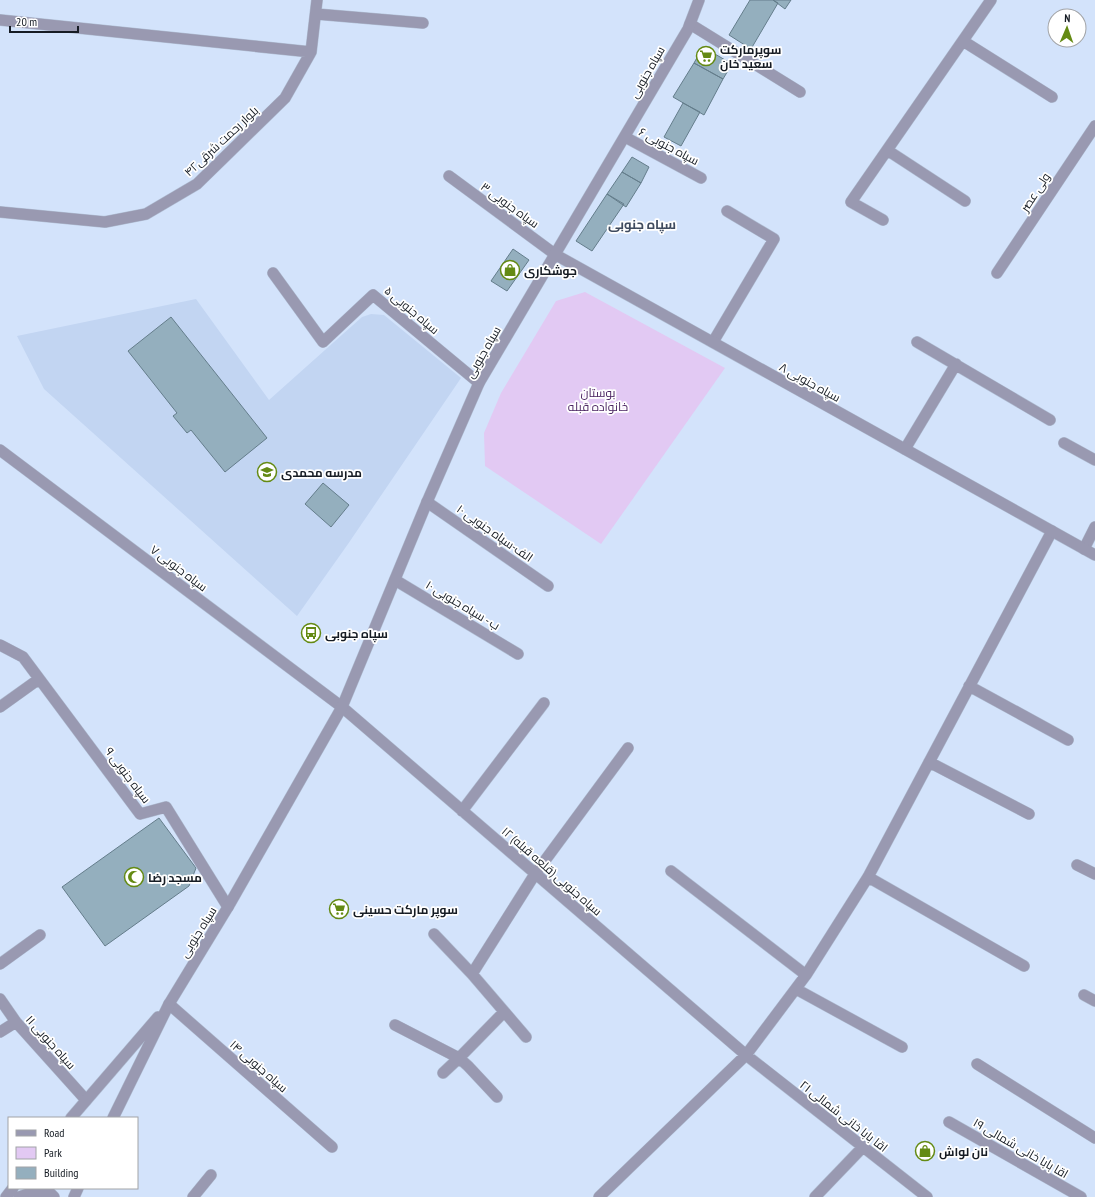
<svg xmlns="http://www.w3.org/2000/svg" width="1095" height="1197" font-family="'PT Sans Narrow',Cairo,sans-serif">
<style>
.built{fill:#c2d5f2}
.green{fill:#e2c9f3}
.building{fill:#94afbe;stroke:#647d8b}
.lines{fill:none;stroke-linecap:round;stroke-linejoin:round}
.service-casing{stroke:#b1bfd4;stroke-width:12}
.minor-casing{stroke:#b1bfd4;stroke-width:12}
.tertiary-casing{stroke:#b1bfd4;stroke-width:12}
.service{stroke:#9999b1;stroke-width:11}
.minor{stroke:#9999b1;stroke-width:11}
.tertiary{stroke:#9999b1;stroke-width:11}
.labels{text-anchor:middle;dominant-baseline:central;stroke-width:3.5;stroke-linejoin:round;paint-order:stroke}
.poi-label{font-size:12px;font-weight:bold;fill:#161c24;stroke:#fff;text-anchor:start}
.street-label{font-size:12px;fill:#161c24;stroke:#fff}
.park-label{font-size:12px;fill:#4b2562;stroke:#fff}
.neighbourhood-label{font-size:13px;font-weight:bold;fill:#3f4b5f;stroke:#fff}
</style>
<rect width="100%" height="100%" fill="#d3e3fb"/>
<path class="built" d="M 196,299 L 269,400 L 362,317 L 371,314 L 384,315 L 461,378 L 348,544 L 297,616 L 44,389 L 17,336 Z"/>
<path class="green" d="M 585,292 L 725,368 L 601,544 L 485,466 L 484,433 L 501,393 L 556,301 Z"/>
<path class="building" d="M 750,0 L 773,0 L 778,3 L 751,49 L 729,35 Z
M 773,0 L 791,0 L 785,9 Z
M 703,47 L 732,64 L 723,79 L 694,63 Z
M 694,63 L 723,79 L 704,115 L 673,97 Z
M 683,103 L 700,112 L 681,146 L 664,137 Z
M 632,157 L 649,167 L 641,183 L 622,172 Z
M 622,172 L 641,183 L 626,207 L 607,194 Z
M 607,194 L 624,204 L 592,251 L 576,241 Z
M 513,249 L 529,260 L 507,291 L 491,281 Z
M 171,317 L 267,438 L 225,472 L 191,430 L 187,433 L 173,416 L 177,413 L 128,351 Z
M 323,483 L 349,505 L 331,527 L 305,504 Z
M 159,818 L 196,868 L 189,886 L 105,946 L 62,887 Z"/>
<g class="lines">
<g class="service-casing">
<path id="service" d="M 427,502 L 548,586
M 395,580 L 518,654
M 193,1197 L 211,1175"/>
</g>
<g class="minor-casing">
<path id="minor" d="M 316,14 L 423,23
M 0,20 L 311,52
M 690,24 L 800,92
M 963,41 L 1052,97
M 625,137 L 701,178
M 887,150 L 965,201
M 449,176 L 556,255
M 0,212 L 105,222 L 146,214 L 197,184 L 285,98 L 311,52 L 317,0
M 883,220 L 851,202 L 991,0
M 273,273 L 323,342 L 373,295 L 479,383
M 997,273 L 1095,126
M 713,342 L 774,239 L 727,211
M 917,342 L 1050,420
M 1064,443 L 1095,460
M 905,449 L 956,364
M 0,450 L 342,707 L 746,1055 L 927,1197
M 1084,549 L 1095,527
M 0,645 L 23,657 L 140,814 L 166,807 L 228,907
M 969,686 L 1068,740
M 0,707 L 39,679
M 929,762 L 1029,814
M 462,811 L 544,703
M 1077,865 L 1095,874
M 671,871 L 806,975
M 868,877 L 1024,966
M 434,934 L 472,974
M 0,964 L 40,935
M 796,989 L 902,1047
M 1084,995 L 1095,1001
M 0,999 L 16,1022 L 86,1100
M 169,1004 L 332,1147
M 395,1025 L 459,1058 L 443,1073
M 0,1032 L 16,1022
M 526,1037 L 472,974 L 535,874 L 628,748
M 977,1064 L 1095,1138
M 497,1097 L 468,1066 L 459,1058 L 504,1012
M 949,1122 L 1081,1197
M 599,1197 L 746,1055 L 806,975 L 868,877 L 1052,531
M 815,1197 L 862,1148"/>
</g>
<g class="tertiary-casing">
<path id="tertiary" d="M 556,255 L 1095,555
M 71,1118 L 158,1017
M 113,1118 L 169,1004 L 228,907 L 342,707 L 427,502 L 479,383 L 688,29 L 699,0
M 6,1197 L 13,1188
M 19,1197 L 28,1194 L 49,1192 L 54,1197
M 74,1197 L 78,1188"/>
</g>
<use href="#service" class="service"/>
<use href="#minor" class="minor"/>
<use href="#tertiary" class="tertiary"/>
</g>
<defs>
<g id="supermarket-ring" transform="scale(1)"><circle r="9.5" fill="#fff" stroke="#648a13" stroke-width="1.5"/><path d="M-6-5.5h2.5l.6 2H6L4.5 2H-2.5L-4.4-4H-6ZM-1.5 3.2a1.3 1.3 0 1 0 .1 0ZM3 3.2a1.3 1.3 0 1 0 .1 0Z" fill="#648a13"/></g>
<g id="shop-ring" transform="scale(1)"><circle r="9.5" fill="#fff" stroke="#648a13" stroke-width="1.5"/><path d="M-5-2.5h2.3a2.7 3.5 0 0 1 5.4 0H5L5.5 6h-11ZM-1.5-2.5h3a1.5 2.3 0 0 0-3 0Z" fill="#648a13"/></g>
<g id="school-ring" transform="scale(1)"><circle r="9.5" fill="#fff" stroke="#648a13" stroke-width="1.5"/><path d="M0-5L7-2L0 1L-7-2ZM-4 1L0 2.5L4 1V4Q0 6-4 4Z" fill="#648a13"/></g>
<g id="bus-ring" transform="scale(1)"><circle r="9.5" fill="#fff" stroke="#648a13" stroke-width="1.5"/><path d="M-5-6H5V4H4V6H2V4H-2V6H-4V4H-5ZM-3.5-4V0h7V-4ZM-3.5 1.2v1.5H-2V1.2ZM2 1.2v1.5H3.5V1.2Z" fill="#648a13"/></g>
<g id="mosque-ring" transform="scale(1)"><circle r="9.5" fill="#fff" stroke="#648a13" stroke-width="1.5"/><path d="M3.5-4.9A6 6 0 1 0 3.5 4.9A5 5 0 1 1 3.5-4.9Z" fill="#648a13"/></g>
</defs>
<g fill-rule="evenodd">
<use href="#supermarket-ring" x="706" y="56"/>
<use href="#shop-ring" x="510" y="270"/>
<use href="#school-ring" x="267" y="472"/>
<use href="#bus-ring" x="311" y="633"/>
<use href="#mosque-ring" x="134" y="877"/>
<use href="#supermarket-ring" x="339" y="909"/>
<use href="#shop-ring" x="925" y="1151"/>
</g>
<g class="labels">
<g class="poi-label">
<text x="720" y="49">سوپرمارکت<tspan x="720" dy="14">سعید خان</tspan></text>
<text x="524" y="270">جوشکاری</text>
<text x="281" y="472">مدرسه محمدی</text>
<text x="325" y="633">سپاه جنوبی</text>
<text x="148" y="877">مسجد رضا</text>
<text x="353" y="909">سوپر مارکت حسینی</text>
<text x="939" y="1151">نان لواش</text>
</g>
<g class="street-label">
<text transform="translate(647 72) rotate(-60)">سپاه جنوبی</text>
<text transform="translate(221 141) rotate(-43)">بلوار رحمت شرقی۴۲</text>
<text transform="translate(669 146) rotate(28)">۶ سپاه جنوبی</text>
<text transform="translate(1035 192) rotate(-57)">ولی عصر</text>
<text transform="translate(510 205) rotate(36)">۳ سپاه جنوبی</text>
<text transform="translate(412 310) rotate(40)">۵ سپاه جنوبی</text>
<text transform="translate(483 352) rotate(-60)">سپاه جنوبی</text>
<text transform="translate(810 382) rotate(29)">۸ سپاه جنوبی</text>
<text transform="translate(495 533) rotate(35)">۱۰ الف-سپاه جنوبی</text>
<text transform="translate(179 568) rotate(37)">۷ سپاه جنوبی</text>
<text transform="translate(463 605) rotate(31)">۱۰ ب - سپاه جنوبی</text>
<text transform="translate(128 775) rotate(53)">۹ سپاه جنوبی</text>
<text transform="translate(552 871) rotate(41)">۱۲ سپاه جنوبی (قلعه قبله)</text>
<text transform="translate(198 932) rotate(-58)">سپاه جنوبی</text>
<text transform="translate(51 1042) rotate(48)">۱۱ سپاه جنوبی</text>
<text transform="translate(259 1066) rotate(41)">۱۴ سپاه جنوبی</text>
<text transform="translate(844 1116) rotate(38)">۲۱ اقا بابا خانی شمالی</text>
<text transform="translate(1021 1148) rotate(30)">۱۹ اقا بابا خانی شمالی</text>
</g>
<g class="park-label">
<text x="598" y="392">بوستان<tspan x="598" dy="14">خانواده قبله</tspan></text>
</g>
<g class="neighbourhood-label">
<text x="642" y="224">سپاه جنوبی</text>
</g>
</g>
<rect x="8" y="1117" width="130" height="72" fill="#ffffff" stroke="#a2a4a7"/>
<rect x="16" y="1130" width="20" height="6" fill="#9999b1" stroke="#a2a4a7"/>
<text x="44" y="1137" font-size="12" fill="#161c24">Road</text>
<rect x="16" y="1147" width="20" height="12" fill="#e2c9f3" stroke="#a2a4a7"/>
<text x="44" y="1157" font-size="12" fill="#161c24">Park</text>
<rect x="16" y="1167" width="20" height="12" fill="#94afbe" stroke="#a2a4a7"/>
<text x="44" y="1177" font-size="12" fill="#161c24">Building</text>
<g transform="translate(1067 28) rotate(2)"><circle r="19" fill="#ffffff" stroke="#a2a4a7"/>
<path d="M0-3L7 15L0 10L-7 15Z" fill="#648a13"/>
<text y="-6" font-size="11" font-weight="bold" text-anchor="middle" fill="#161c24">N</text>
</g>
<path d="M10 26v6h68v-6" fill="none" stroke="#161c24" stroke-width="2"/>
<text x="16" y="26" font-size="12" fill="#161c24" stroke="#ffffff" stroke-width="3" paint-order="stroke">20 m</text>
</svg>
